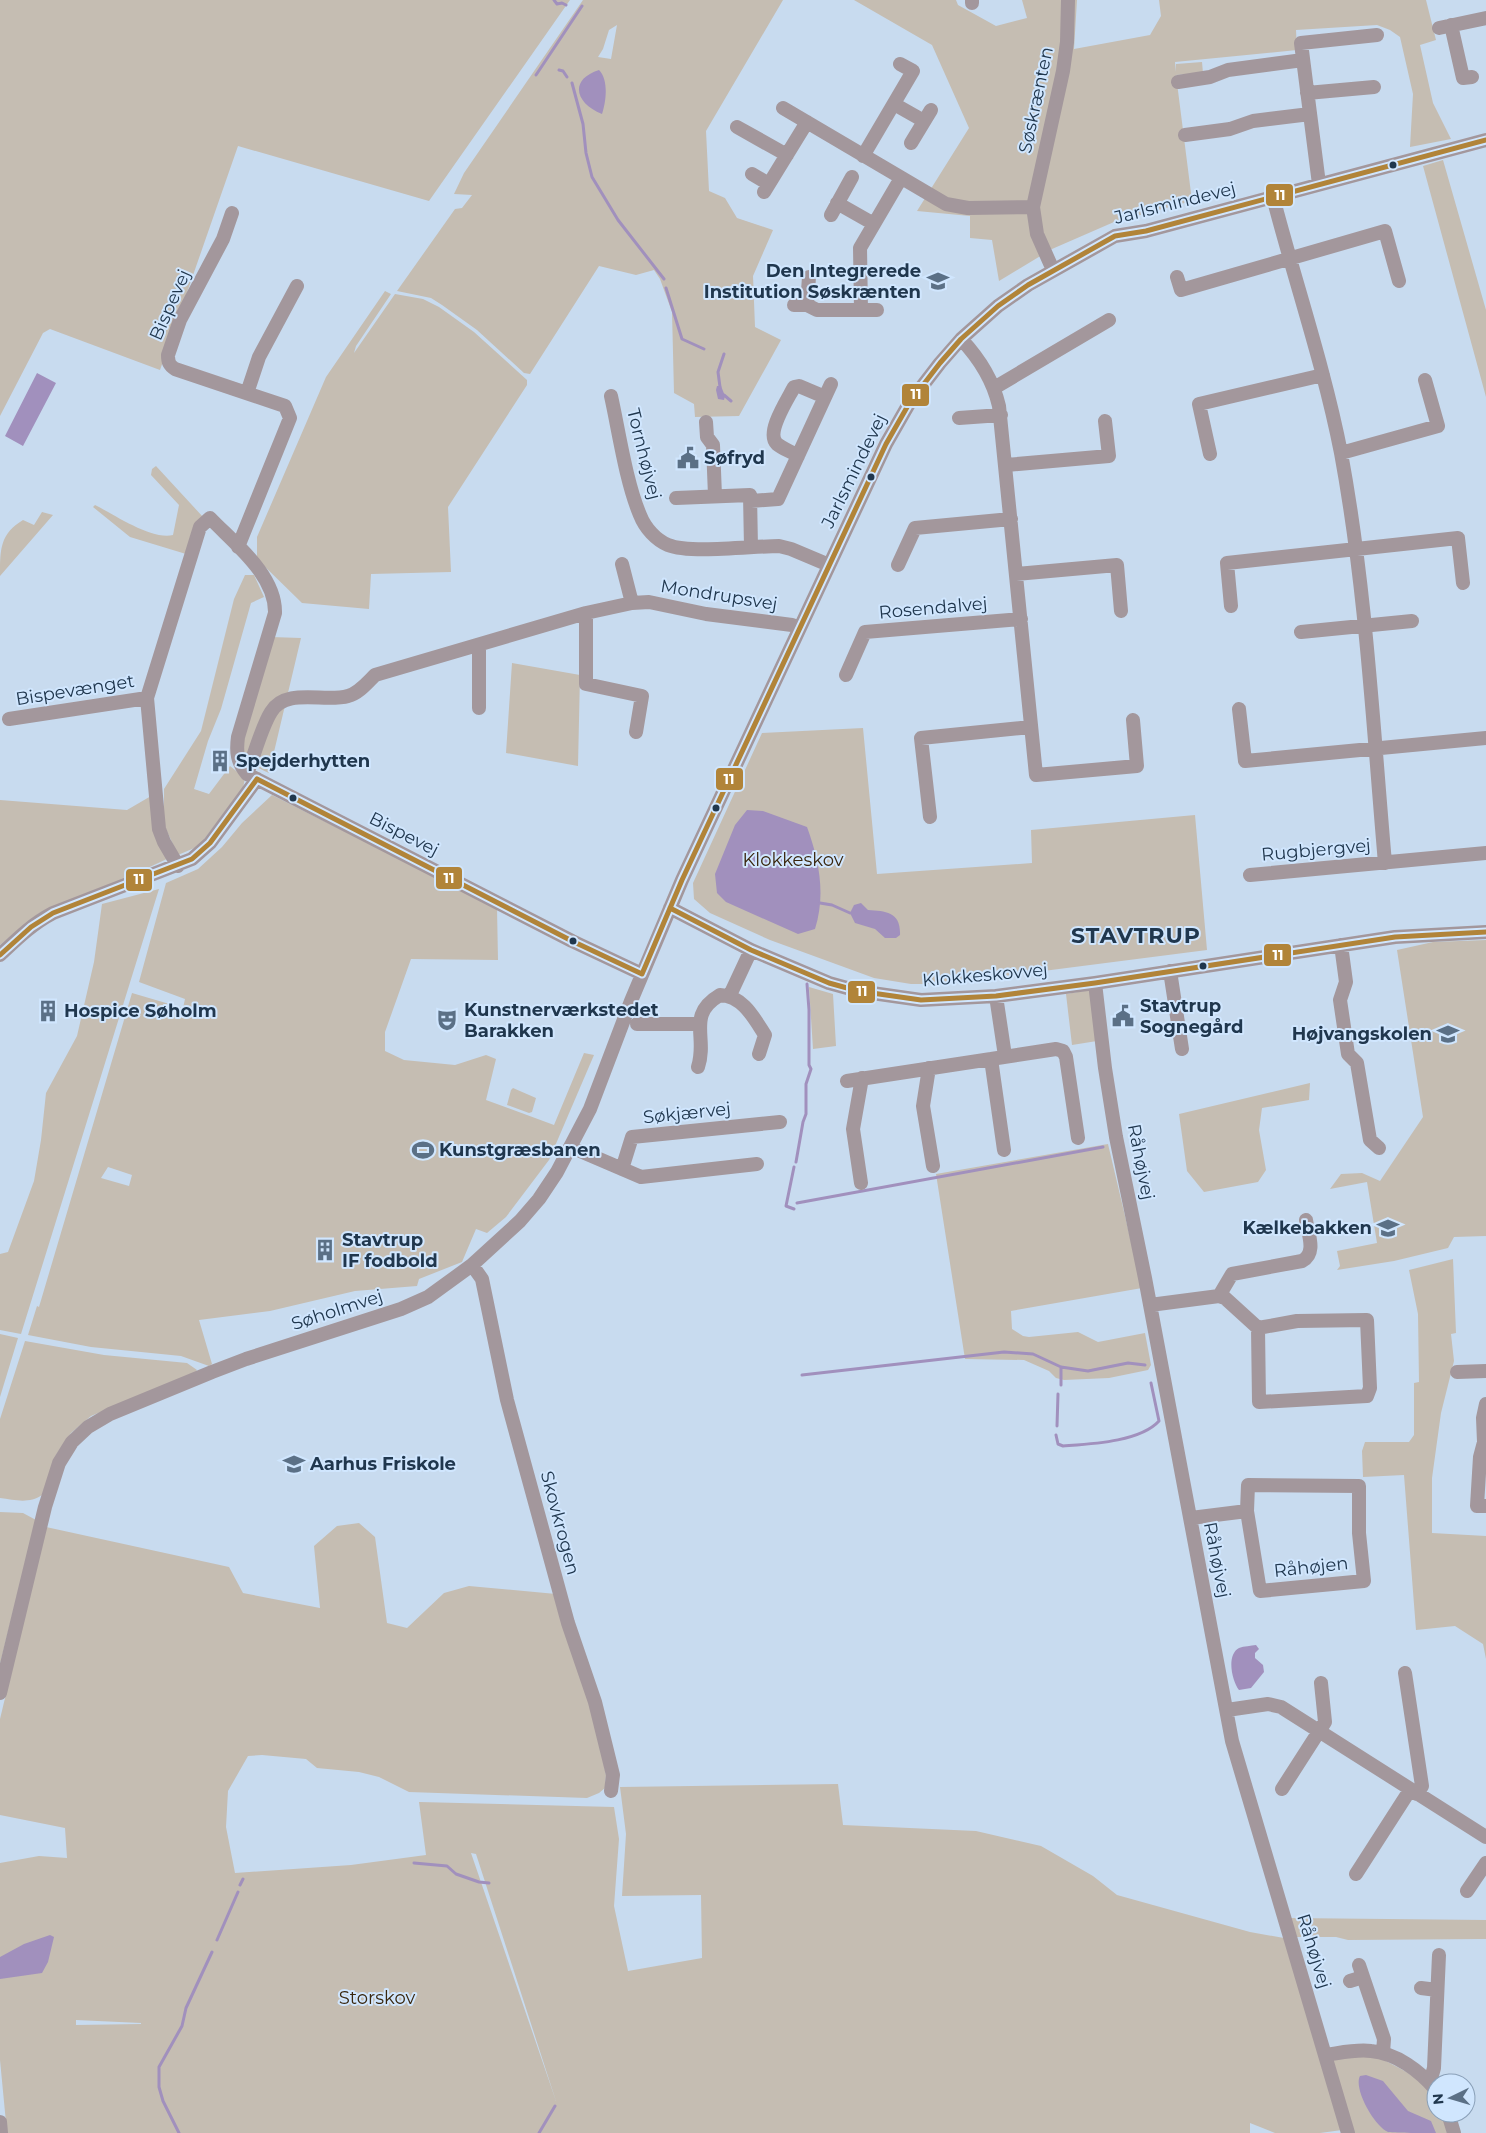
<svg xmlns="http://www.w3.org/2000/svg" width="1486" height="2133" font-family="Montserrat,sans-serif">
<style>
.green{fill:#c5bdb2;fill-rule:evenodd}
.water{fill:#a190bd}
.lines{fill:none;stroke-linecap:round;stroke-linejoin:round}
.stream{stroke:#a190bd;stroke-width:3}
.minor{stroke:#a3979c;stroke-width:14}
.bus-1-casing{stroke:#d0e6fe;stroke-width:9}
.bus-1{stroke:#b18439;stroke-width:5}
.bus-dot{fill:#20374e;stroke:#d0e6fe;stroke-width:2}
.labels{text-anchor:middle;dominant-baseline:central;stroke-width:4;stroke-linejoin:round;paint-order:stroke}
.street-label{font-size:18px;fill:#20374e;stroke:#d0e6fe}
.poi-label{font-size:18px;font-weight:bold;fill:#20374e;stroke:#d0e6fe;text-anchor:start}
.park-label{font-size:18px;fill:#39260d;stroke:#d0e6fe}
.district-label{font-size:22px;font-weight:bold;letter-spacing:1px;fill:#20374e;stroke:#d0e6fe}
.line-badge{stroke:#d0e6fe;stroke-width:2}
.badge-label{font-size:14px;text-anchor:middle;font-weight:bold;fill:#fff}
</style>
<rect width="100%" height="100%" fill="#c8dbef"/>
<path class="green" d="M 0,0 L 570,0 L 429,201 L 238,146 L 160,370 L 50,329 L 43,333 L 0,416 Z
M 583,0 L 783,0 L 706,131 L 709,191 L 725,198 L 737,218 L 773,230 L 753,276 L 755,327 L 781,340 L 739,416 L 695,417 L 694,404 L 674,393 L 672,312 L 660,279 L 654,270 L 636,275 L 599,266 L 530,374 L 524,373 L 477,330 L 442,305 L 431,298 L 397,291 L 455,209 L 462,208 L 472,195 L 454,194 L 464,173 ZM 617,25 L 611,59 L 598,57 L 603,49 L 609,30 Z
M 854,0 L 956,0 L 958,5 L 996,26 L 1027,18 L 1022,0 L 1077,0 L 1074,49 L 1150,35 L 1161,16 L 1159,0 L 1426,0 L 1436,40 L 1420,45 L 1433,103 L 1451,139 L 1410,147 L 1413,94 L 1400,37 L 1390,30 L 1377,25 L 1296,30 L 1297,50 L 1175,62 L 1176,72 L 1176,64 L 1202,62 L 1203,73 L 1176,75 L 1192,201 L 1114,222 L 1052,249 L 999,281 L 992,240 L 970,238 L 970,216 L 917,211 L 969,128 L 932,45 Z
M 1443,160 L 1486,310 L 1486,397 L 1423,166 Z
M 385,291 L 391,294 L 356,346 L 354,353 L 395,294 L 423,299 L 439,307 L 474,332 L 527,380 L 527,385 L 448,507 L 451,572 L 371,574 L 369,609 L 302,603 L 257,559 L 257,537 L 326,377 Z
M 156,466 L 203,517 L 186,554 L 130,537 L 93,507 L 95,505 C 115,515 151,540 173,535 L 179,505 L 151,475 L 152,469 Z
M 42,512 L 53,515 L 0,576 C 0,549 0,534 23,520 L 34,525 Z
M 245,575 L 254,575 L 264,597 L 251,603 L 221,709 L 208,741 L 194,789 L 209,794 L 230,766 L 245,778 L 243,788 L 199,846 L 178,855 L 164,825 L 164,789 L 201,731 L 234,599 Z
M 271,637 L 301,638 L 269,773 C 248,763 243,762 241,737 Z
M 512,663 L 580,675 L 578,766 L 506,753 Z
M 863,728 L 877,874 L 1032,863 L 1031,830 L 1195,815 L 1207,950 L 942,984 L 911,984 L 874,978 L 770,940 L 710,913 L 694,899 L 693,883 L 762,733 Z
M 272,795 L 497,908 L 498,960 L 411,959 L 385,1032 L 385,1051 L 404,1060 L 455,1065 L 486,1055 L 496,1059 L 486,1100 L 554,1125 L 584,1053 L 594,1055 L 549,1160 L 506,1217 L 487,1233 L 476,1229 L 462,1262 L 419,1279 L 417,1286 L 355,1291 L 270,1311 L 199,1320 L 212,1364 L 209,1366 L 181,1356 L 91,1347 L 28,1335 L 37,1306 L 39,1307 L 132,993 L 183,1008 L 185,999 L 139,982 L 166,883 L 198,869 L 222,847 L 242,823 ZM 108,1167 L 132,1175 L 129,1186 L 101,1178 Z
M 151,796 L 169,858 L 98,891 L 38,914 L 0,945 L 0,800 L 127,810 Z
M 159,889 L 21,1334 L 0,1330 L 0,1254 L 8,1252 L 34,1181 L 41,1140 L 46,1093 L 77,1036 L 94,962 L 102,904 Z
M 1486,940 L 1486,1236 L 1454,1237 L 1448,1248 L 1394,1261 L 1337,1270 L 1340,1266 L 1337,1251 L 1377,1243 L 1367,1182 L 1330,1189 L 1341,1174 L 1362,1173 L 1380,1181 L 1423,1117 L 1397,950 L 1433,942 Z
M 809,987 L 833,994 L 836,1046 L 813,1049 Z
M 1090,990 L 1097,1041 L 1072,1045 L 1066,994 Z
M 1310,1083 L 1309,1100 L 1262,1108 L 1259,1130 L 1266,1170 L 1258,1182 L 1204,1192 L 1187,1171 L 1179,1114 Z
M 513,1088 L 536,1098 L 532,1112 L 529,1113 L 507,1105 L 511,1090 Z
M 1108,1144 L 1142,1288 L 1011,1311 L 1012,1329 L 1023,1336 L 1029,1337 L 1078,1332 L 1098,1342 L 1145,1333 L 1151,1365 L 1148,1370 L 1109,1378 L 1064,1380 L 1056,1378 L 1049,1371 L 1024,1360 L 965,1359 L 936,1174 Z
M 1453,1259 L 1456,1333 L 1451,1334 L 1454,1361 L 1441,1413 L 1432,1478 L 1432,1533 L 1486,1536 L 1486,1659 L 1483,1644 L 1455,1626 L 1416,1630 L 1404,1475 L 1363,1477 L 1362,1451 L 1365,1442 L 1409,1442 L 1414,1435 L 1414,1383 L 1419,1382 L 1418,1314 L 1409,1270 Z
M 0,1334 L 18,1338 L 0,1397 Z
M 25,1341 L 104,1355 L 187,1363 L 197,1370 L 195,1373 L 91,1416 L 71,1433 L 56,1455 L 42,1495 C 29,1504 15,1500 0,1498 L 0,1419 Z
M 0,1512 L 23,1513 L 36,1520 L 0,1664 Z
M 359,1523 L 375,1537 L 387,1623 L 407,1628 L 444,1593 L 469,1586 L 556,1594 L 594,1717 L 606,1775 L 605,1788 L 599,1793 L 587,1798 L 409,1792 L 379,1777 L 359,1772 L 317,1768 L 306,1759 L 262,1755 L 248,1756 L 228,1791 L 226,1827 L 235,1873 L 351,1865 L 426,1855 L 419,1802 L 614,1807 L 619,1839 L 614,1906 L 628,1971 L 702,1958 L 701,1895 L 622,1896 L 626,1834 L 620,1787 L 838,1784 L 843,1825 L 976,1831 L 1041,1846 L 1093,1876 L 1117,1895 L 1250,1932 L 1284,1938 L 1342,2130 L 1320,2133 L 1275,2133 L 1250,2123 L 1250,2133 L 7,2133 L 0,2060 L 0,1863 L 39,1856 L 67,1858 L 65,1828 L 0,1815 L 0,1719 L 46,1527 L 229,1567 L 243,1593 L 320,1608 L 314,1546 L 337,1526 ZM 471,1853 L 476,1854 L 556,2101 ZM 76,2020 L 141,2023 L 141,2024 L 76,2025 Z
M 1289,1918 L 1486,1920 L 1486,1939 L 1348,1940 L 1336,1937 L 1297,1937 Z
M 1374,2055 C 1391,2064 1431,2081 1436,2101 C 1437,2105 1436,2110 1436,2113 L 1442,2113 L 1447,2133 L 1351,2133 L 1332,2066 L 1335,2058 Z"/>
<path class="water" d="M 599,70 C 609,80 606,102 602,114 C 576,104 568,80 599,70 Z
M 37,373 L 56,383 L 23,446 L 5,436 Z
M 717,386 L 721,386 L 725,396 L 724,400 L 718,399 L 716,390 Z
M 747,810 L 763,811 L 807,827 C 819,860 826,894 815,929 L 798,934 L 726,902 L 717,893 L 715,874 L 735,825 Z
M 861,903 L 868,910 C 886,911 901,912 900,935 L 896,938 L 885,938 L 875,929 L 855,923 L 850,913 L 854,905 Z
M 1256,1645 L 1259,1649 L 1255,1653 L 1255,1658 L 1263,1665 L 1264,1672 L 1251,1688 L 1239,1690 C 1232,1681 1226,1655 1239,1648 C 1244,1646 1251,1646 1256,1645 Z
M 50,1935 L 54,1937 L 48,1962 L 42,1973 L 0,1979 L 0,1957 L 24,1944 Z
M 1366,2075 L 1383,2081 L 1408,2111 L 1431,2121 L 1436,2133 C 1425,2133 1397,2133 1388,2132 C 1375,2127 1353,2089 1360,2076 Z"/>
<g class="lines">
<path class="stream" d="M 554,0 L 557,4 L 562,3 L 566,5
M 559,70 L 563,71 L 567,77
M 536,75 L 582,6
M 572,83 L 583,124 L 586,153 L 592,177 L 618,220 L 664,279
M 666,288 L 682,339 L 704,349
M 720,387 L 718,372 L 724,354
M 724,395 L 731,401
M 820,903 L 832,905 L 850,913
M 796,1162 L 803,1122 L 806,1114 L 806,1084 L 811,1069 L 809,1065 L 809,1010 L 807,984
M 794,1167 L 786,1206 L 794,1209
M 797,1203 L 1103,1147
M 1061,1367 L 1061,1385
M 802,1375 L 1004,1352 L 1033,1354 L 1061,1367 L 1088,1371 L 1128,1363 L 1145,1365
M 1057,1426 L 1058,1394
M 1056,1435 L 1058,1444 L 1063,1446 C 1090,1444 1140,1442 1159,1421 L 1151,1383
M 414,1863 L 447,1866 L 456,1874 L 479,1882 L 489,1883
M 240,1885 L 243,1879
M 217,1940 L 238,1892
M 179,2133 L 163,2101 L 159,2087 L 159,2067 L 182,2026 L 186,2008 L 212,1952
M 539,2133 L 555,2106"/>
<path class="minor" d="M 972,0 L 972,3
M 1451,25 L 1463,78 L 1472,77
M 1439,28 L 1486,18
M 1178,82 L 1210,77 L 1228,70 L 1303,60
M 1307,93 L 1374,87
M 894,104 L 924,121
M 783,108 L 946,204 L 968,208 L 1033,207
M 737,127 L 787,155
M 1185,135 L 1230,129 L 1253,121 L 1310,114
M 911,143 L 931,110
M 863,156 L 913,71 L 900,64
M 752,174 L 769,184
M 1319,184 L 1301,43 L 1377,35
M 764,192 L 807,122
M 1273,197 C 1295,282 1324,366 1341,453 C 1366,588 1373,726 1385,863
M 837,203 L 874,224
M 232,213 L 223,239 L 180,320 L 168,355 C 168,362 169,365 175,369 L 285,406 L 290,418 L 238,547
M 831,215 L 852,177
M 1053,270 L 1037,234 L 1033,207 L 1063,71 L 1067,42 L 1068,0
M 809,277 L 807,305 L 817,310 L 877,310
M 1177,277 L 1181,290 L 1385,231 L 1399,281
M 794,305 L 807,305
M 861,310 L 860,248 L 901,178
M 961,339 C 979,358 993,380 999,406 L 1036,775 L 1137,766 L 1133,720
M 994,388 L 1109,320
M 247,393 L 259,357 L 297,286
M 611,396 C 619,432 626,482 640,515 C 645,528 656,540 668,545 C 690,554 753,546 779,546 L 791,549 L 829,565
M 959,418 L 1001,415
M 706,422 L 707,437 L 713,445 L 715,496
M 1341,453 L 1438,426 L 1425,380
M 1210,454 L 1199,404 L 1323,375
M 798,456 C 792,452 783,449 777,444 C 765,433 788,399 794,387 L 799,386 L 825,397
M 1006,465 L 1109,456 L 1105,421
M 676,498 L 750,495 L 751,547
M 751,501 L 778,499 L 831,384
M 622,564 L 632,603
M 898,565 L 915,528 L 1011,519
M 1016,574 L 1117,565 L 1121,611
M 1231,606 L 1227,563 L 1458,538 L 1463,583
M 586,613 L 586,684 L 642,696 L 636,732
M 1301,632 L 1412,621
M 479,645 L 479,708
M 846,675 L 865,632 L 1021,619
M 1239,709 L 1245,761 L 1486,738
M 9,719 L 147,698
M 247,774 C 254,756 261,728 271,712 C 286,687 325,703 348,696 C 359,693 367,683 375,675 L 586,613 L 632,603 L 649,602 L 706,614 L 792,625 L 799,628
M 930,817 L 921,738 L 1031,727
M 178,866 L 164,842 L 159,829 L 147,698 L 200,527 L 210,518 C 234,543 276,575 275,613 L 238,737 C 236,752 237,762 247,774 L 572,941 L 642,974
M 1250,875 L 1486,853
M 670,908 L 751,950 L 829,983 L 858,991 L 921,1000 L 996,996 L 1095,983 L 1395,937 L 1486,932
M 1341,945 L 1346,982 L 1340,1000 L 1348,1054 L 1357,1063 L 1370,1140 L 1379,1148
M 0,955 C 17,939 32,924 53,913 L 192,859 L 210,843 L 257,779
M 1170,971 L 1182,1049
M 1095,983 L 1105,1068 L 1116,1137 L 1145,1278 L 1232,1741 L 1348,2133
M 730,995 L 751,950
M 996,996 L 1005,1056
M 637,1024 L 698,1024
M 991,1059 L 1004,1150
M 698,1067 C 708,1037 686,1015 720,995 C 743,996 754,1018 765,1035 L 759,1054
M 929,1068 L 923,1106 L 933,1166
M 847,1081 L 1056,1049 L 1063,1051 L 1066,1057 L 1078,1138
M 571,1147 L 641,1177 L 757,1164
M 622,1169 L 632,1137 L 780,1122
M 861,1183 L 853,1129 L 862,1078
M 472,1265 L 482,1279 L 507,1400 L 568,1623 L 595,1702 L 613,1775 L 611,1791
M 1219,1296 L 1232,1274 L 1302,1261 C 1317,1253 1308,1234 1306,1220
M 1150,1305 L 1219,1296 L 1225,1298 L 1258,1328 L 1259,1402 L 1367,1396 L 1370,1388 L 1367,1320 L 1297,1321 L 1258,1328
M 1457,1372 L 1486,1371
M 1486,1404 L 1483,1418 L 1484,1442 L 1480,1457 L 1477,1506 L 1486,1506
M 1191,1518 L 1247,1511 L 1260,1591 L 1364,1581 L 1359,1533 L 1359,1486 L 1248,1485 L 1247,1511
M 1405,1673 L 1422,1786 L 1417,1794
M 0,1693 L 45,1507 L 59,1463 L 72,1442 L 88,1427 L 110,1414 L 212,1372 L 246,1359 L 401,1309 L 428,1297 L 472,1265 L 520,1221 L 539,1199 L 557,1172 L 590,1109 L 631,1001 L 682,880 L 886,444 L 910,402 L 940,363 L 961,339 L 998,306 L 1028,285 L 1115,236 L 1146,231 L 1486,140
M 1227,1710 L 1268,1704 L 1281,1707 L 1486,1837
M 1282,1789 L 1325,1722 L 1321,1683
M 1356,1874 L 1410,1790
M 1467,1891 L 1486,1863
M 1359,1965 L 1384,2039 L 1383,2053
M 1350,1981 L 1363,1977
M 1421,1988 L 1437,1990
M 1325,2055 C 1340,2053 1356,2049 1371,2051 C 1396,2053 1420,2071 1436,2090
M 1428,2080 L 1432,2075 L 1434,2068 L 1439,1955
M 1448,2113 L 1454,2133
M 0,2122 L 1,2133"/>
<g class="bus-1-casing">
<path id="bus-1" d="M 257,779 L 572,941 L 642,974
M 670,908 L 751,950 L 829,983 L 858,991 L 921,1000 L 996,996 L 1095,983 L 1395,937 L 1486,932
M 0,955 L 31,927 L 53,913 L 192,859 L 210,843 L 257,779
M 642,974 L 682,880 L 886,444 L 910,402 L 940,363 L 961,339 L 998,306 L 1028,285 L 1115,236 L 1146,231 L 1486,140"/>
</g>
<use href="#bus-1" class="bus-1"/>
</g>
<defs>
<g id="school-bare" transform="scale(1.725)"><path d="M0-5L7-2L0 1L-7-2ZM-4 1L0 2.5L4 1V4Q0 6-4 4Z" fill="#5b7086" stroke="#d0e6fe" stroke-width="2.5" paint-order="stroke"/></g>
<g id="civic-bare" transform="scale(1.725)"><path d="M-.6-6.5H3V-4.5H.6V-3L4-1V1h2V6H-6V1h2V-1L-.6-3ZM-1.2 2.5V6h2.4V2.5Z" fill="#5b7086" stroke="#d0e6fe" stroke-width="2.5" paint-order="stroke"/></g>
<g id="building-bare" transform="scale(1.725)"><path d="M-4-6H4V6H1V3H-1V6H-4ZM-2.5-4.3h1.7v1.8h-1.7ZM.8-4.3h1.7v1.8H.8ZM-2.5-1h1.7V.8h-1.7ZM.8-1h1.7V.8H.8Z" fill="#5b7086" stroke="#d0e6fe" stroke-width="2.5" paint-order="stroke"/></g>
<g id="theatre-bare" transform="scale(1.725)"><path d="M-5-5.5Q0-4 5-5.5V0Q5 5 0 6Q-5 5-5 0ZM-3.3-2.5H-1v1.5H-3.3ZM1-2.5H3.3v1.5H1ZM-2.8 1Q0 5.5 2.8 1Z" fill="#5b7086" stroke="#d0e6fe" stroke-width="2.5" paint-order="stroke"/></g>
<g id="stadium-bare" transform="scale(1.725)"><path d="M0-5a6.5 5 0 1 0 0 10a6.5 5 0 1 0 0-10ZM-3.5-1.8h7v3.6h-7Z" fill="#5b7086" stroke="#d0e6fe" stroke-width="2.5" paint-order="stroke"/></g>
</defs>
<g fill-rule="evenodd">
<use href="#school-bare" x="938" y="281"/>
<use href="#civic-bare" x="688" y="458"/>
<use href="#building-bare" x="220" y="761"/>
<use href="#building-bare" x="48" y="1011"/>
<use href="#civic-bare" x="1123" y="1016"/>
<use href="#theatre-bare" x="447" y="1020"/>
<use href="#school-bare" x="1448" y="1034"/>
<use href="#stadium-bare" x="423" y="1150"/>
<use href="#school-bare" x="1388" y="1228"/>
<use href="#building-bare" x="325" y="1250"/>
<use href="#school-bare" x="294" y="1464"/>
</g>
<g class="bus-dot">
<circle cx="1393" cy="165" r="4.5"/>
<circle cx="871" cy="477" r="4.5"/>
<circle cx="293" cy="798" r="4.5"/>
<circle cx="716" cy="808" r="4.5"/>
<circle cx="573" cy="941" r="4.5"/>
<circle cx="1203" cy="966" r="4.5"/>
</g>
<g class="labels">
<g class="street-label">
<text transform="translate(1036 100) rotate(-78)">Søskrænten</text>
<text transform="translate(1175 203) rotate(-14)">Jarlsmindevej</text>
<text transform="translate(170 305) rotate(-66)">Bispevej</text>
<text transform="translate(644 454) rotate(76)">Tornhøjvej</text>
<text transform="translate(854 471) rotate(-64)">Jarlsmindevej</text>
<text transform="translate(719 595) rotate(9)">Mondrupsvej</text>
<text transform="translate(933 608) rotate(-5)">Rosendalvej</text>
<text transform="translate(75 690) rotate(-9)">Bispevænget</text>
<text transform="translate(404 834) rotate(27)">Bispevej</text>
<text transform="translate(1316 850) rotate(-5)">Rugbjergvej</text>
<text transform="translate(985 975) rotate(-5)">Klokkeskovvej</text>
<text transform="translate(687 1113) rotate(-6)">Søkjærvej</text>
<text transform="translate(1141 1162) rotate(79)">Råhøjvej</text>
<text transform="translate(337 1310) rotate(-18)">Søholmvej</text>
<text transform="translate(560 1523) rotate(75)">Skovkrogen</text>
<text transform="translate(1217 1560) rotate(79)">Råhøjvej</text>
<text transform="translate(1311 1567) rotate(-6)">Råhøjen</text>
<text transform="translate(1314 1951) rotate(73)">Råhøjvej</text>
</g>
<g class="poi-label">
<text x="921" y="271" text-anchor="end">Den Integrerede<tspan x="921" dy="21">Institution Søskrænten</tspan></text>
<text x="704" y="458">Søfryd</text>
<text x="236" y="761">Spejderhytten</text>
<text x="1140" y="1006">Stavtrup<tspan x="1140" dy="21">Sognegård</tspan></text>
<text x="464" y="1010">Kunstnerværkstedet<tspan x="464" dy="21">Barakken</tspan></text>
<text x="64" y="1011">Hospice Søholm</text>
<text x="1432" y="1034" text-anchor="end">Højvangskolen</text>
<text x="439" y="1150">Kunstgræsbanen</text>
<text x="1372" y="1228" text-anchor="end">Kælkebakken</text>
<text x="342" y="1240">Stavtrup<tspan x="342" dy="21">IF fodbold</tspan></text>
<text x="310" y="1464">Aarhus Friskole</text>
</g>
<g class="park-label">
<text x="793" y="860">Klokkeskov</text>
<text x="377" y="1998">Storskov</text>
</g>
<g class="district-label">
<text x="1136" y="935">STAVTRUP</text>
</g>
</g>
<g class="line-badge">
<rect x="1265" y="183" width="29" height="24" rx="5" fill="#b18439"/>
<rect x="901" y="383" width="29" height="24" rx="5" fill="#b18439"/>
<rect x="715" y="767" width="29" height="24" rx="5" fill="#b18439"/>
<rect x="435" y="866" width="28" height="24" rx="5" fill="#b18439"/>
<rect x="125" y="868" width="28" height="24" rx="5" fill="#b18439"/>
<rect x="1263" y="943" width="29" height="24" rx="5" fill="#b18439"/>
<rect x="847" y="980" width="29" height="24" rx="5" fill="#b18439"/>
</g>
<g class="badge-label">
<text x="1280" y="200">11</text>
<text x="916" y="399">11</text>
<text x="729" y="784">11</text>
<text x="449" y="883">11</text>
<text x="139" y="884">11</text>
<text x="1278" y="960">11</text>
<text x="862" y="996">11</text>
</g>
<g transform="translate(1451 2098) rotate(265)"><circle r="24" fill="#d0e6fe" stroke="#8aa0b8"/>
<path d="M0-4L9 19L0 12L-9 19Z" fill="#5b7086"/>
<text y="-8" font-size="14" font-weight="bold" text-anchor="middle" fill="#20374e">N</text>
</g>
</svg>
